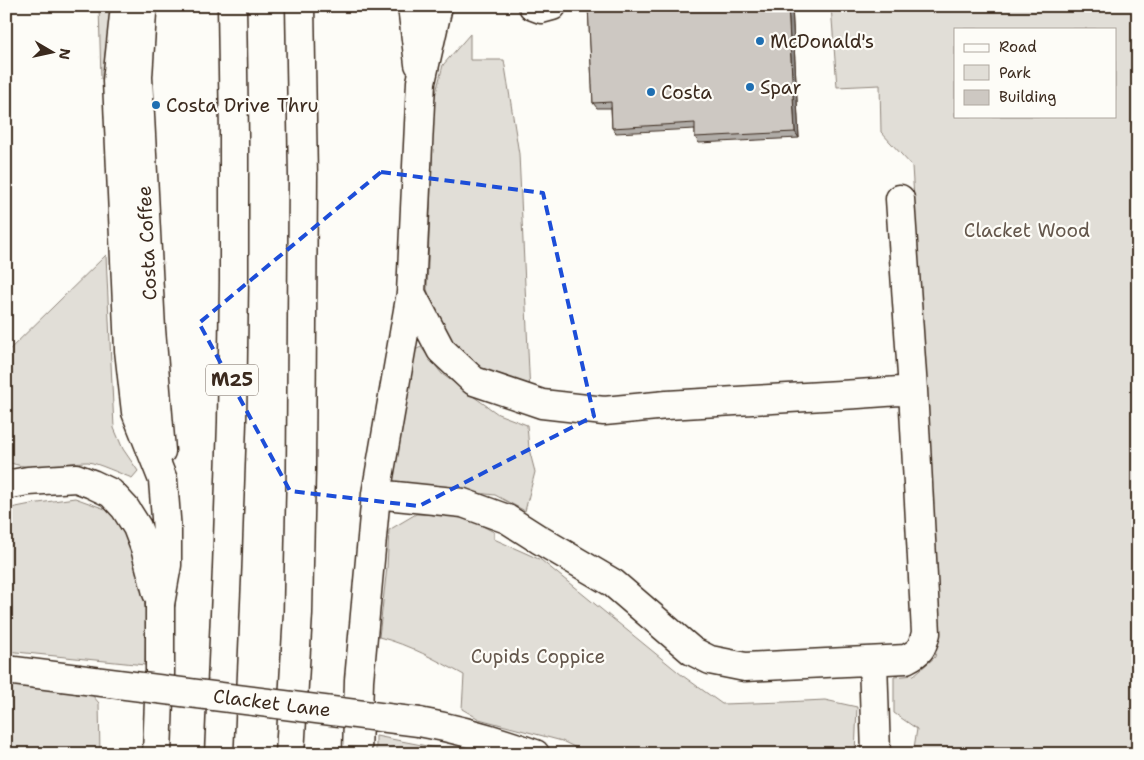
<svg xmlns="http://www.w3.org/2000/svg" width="1144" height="760" font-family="'Shantell Sans',sans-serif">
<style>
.green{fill:#e1ded7;stroke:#8e847a;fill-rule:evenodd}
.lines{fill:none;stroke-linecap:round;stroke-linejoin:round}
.minor-casing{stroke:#3b2a1e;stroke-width:31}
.highway-casing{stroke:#3b2a1e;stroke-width:31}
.minor{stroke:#fdfcf7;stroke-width:28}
.highway{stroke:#fdfcf7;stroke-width:28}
.minor-bridge-casing{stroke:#3b2a1e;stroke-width:31;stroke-linecap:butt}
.minor-bridge{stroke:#fdfcf7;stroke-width:28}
.wall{fill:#b0aca7;stroke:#3b2a1e}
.shaded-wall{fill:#908c88;stroke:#3b2a1e}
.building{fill:#cdc8c2;stroke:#3b2a1e}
.marked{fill:none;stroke:#1d4ed8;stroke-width:4;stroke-dasharray:10 6;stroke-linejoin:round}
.poi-dot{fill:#1f6fb2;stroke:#fdfcf7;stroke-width:2}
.labels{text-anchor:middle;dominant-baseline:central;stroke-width:4.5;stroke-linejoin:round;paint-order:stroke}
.shield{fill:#fdfcf7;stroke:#75695f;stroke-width:1}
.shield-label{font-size:18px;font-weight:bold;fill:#3b2a1e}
.poi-label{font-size:19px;fill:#3b2a1e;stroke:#fdfcf7;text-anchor:start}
.park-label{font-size:19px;fill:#64574c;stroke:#fdfcf7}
.street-label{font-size:19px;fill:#3b2a1e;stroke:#fdfcf7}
</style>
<rect width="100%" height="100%" fill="#fdfcf7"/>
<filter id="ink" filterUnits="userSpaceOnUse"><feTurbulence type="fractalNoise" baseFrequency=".02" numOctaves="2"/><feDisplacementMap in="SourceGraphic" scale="10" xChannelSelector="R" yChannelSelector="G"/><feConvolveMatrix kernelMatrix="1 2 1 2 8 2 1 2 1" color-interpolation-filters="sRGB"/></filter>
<g filter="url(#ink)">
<path class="green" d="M 99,6 L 111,6 L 105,55 L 105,78 L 101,79 Z
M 831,6 L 1138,6 L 1138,754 L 913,754 L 917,729 L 894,713 L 894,677 L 914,675 L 935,657 L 940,627 L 912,166 L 881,132 L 880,85 L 837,87 ZM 955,29 L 1115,29 L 1115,116 L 955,116 Z
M 470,34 L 470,60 L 504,60 L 519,154 L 530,394 L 496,382 L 464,356 L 438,325 L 427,289 L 432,159 L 432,108 L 443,65 Z
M 106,255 L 114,428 L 123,449 L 138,471 L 132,478 C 121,474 97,463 88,462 C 61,462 31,473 6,461 L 6,353 Z
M 421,347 L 442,374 L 498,414 L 527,425 L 529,449 L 535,472 L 525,511 L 495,495 L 397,484 L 393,480 L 415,350 Z
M 75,498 L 108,510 L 130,535 L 143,567 L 146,604 L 145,665 L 6,651 L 6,509 L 31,504 Z
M 416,514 L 448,515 L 473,521 L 494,532 L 494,539 L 541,560 L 683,676 L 722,704 L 785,702 L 825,700 L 857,707 L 855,754 L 589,754 L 562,741 L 479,719 L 462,709 L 464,675 C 436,660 410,645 379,637 L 387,567 L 389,530 Z
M 6,670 L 78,679 L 99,703 L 100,754 L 6,754 Z
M 376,736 L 467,754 L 376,754 Z"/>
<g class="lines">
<g class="minor-casing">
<path id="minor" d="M 125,6 L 117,81 L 129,350 L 136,412 L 163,480 L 167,531 L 167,565 L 160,604
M 412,6 L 419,64
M 533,6 L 541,9 L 552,6
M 142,13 L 138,77 L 151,329 L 161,451
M 411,293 L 441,350 L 474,381 L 542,404 L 604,411 L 667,405 L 858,394 L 913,390
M 6,485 L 28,481 L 76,478 L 92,484 L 111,493 L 125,508 L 137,527 L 145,548 L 157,593
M 376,494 L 463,503 L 507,519 L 540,540 L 613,583 L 692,651 L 710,660 L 745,667 L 906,659 C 920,652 922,649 926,633 L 913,390 L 900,199
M 873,661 L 876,754
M 6,670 L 78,679
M 419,722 C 459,729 497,740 535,754
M 357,754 L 359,680 L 376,494 L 411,293 L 421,82 L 438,6"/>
</g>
<g class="highway-casing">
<path id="highway" d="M 157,754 L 160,673 L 160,604
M 219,754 L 227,568 L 232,422 L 234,280 L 234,136 L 232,6
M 290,754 L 298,613 L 301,468 L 303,177 L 300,6"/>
</g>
<use href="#minor" class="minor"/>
<use href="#highway" class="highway"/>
<g class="minor-bridge-casing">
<path id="minor-bridge" d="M 78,679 L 419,722"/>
</g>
<use href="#minor-bridge" class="minor-bridge"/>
</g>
<path class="wall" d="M 588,6 L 792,6 L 799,138 L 699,143 L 695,137 L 695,129 L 616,133 L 612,128 L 611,108 L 597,108 L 593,103 Z"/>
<path class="shaded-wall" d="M 788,6 L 792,6 L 799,138 L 795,132 Z"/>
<path class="building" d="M 588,6 L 788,6 L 795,132 L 695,137 L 695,123 L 612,128 L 611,102 L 593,103 Z"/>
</g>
<path class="marked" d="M 381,172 L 543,193 L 594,416 L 419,506 L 290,491 L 199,323 Z"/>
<g class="poi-dot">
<circle cx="760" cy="41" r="5"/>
<circle cx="750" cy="87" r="5"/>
<circle cx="651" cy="92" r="5"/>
<circle cx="156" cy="105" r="5"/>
</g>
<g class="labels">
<rect class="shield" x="206" y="364.5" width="52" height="31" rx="4"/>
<g class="shield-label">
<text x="232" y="380">M25</text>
</g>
<g class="poi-label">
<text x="770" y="41">McDonald's</text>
<text x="760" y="87">Spar</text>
<text x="661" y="92">Costa</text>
<text x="166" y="105">Costa Drive Thru</text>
</g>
<g class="park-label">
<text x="1027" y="230">Clacket Wood</text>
<text x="538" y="656">Cupids Coppice</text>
</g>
<g class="street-label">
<text transform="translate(147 243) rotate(-93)">Costa Coffee</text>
<text transform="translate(272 703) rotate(7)">Clacket Lane</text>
</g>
</g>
<rect width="1144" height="760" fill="none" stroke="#fdfcf7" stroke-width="25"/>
<rect x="12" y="12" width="1119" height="735" fill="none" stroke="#3b2a1e" stroke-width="2" filter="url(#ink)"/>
<rect x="954" y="28" width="162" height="90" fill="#fdfcf7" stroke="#afa8a0"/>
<rect x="964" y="44" width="25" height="8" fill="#fdfcf7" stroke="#afa8a0"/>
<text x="999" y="52" font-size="15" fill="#3b2a1e">Road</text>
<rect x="964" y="65" width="25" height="15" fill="#e1ded7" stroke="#afa8a0"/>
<text x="999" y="78" font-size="15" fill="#3b2a1e">Park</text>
<rect x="964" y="90" width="25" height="15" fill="#cdc8c2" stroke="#afa8a0"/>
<text x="999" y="102" font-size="15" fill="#3b2a1e">Building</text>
<g transform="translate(52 52) rotate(99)" stroke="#fdfcf7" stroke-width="4" paint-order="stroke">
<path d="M0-4L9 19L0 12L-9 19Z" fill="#3b2a1e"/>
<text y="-8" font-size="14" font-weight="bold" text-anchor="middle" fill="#3b2a1e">N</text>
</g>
</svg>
